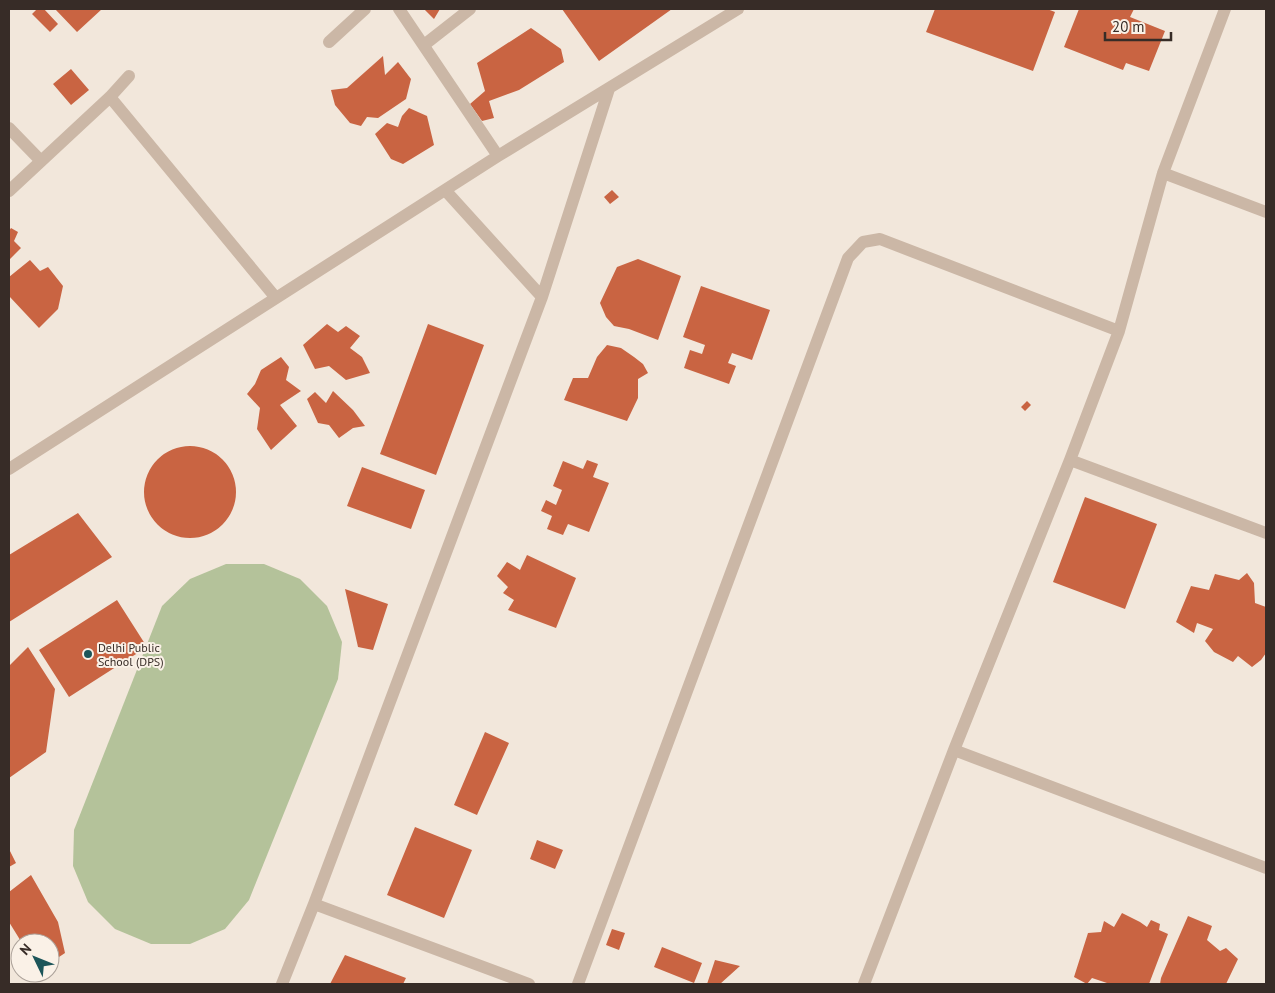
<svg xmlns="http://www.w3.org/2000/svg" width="1275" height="993" font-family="'PT Sans',sans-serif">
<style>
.green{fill:#b4c29a}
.building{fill:#c96442}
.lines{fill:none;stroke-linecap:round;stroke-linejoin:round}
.street{stroke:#cbb7a6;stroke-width:12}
.poi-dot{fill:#1c5559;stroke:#faf1e7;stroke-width:2}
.labels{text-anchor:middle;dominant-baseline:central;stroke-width:4;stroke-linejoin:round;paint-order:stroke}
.poi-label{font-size:12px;fill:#372c27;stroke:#faf1e7;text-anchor:start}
</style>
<rect width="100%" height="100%" fill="#f2e7db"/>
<path class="green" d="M 226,564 L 264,564 L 300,579 L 327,606 L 342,642 L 338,679 L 249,900 L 225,929 L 190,944 L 151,944 L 115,929 L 88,902 L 73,866 L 74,830 L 162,606 L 190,579 Z"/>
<path class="building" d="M 37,9 L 44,9 L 58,24 L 50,32 L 32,14 Z
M 55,9 L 102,9 L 77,32 Z
M 424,9 L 440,9 L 434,19 Z
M 562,9 L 672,9 L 599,61 Z
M 935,9 L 1047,9 L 1055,12 L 1033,71 L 926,32 Z
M 1079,9 L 1134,9 L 1130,17 L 1165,31 L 1149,71 L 1126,63 L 1123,70 L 1064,47 Z
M 531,28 L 561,49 L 564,62 L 519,90 L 489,101 L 494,118 L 482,121 L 470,104 L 485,91 L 477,63 Z
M 383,56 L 385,75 L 398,62 L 411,79 L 406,99 L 378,118 L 367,117 L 361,126 L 350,123 L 335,105 L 331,90 L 347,88 Z
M 71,69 L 89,90 L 71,105 L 53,84 Z
M 409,108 L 427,116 L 434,145 L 403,164 L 391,159 L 375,134 L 387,123 L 398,127 L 402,116 Z
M 612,190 L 619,197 L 610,204 L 604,197 Z
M 11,228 L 18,232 L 14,241 L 21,248 L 9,260 L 9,231 Z
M 638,259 L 681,276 L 658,340 L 629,329 L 614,326 L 606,317 L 600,303 L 617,267 Z
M 30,260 L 40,271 L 48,267 L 63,286 L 58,309 L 39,328 L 9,296 L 9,277 Z
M 701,286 L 770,310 L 752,360 L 732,353 L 728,363 L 736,366 L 729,384 L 684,368 L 690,350 L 702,354 L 705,345 L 683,337 Z
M 327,324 L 338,332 L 346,326 L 360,336 L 350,348 L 362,357 L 370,373 L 346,380 L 329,366 L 315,369 L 303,345 Z
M 428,324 L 484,345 L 436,475 L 380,454 Z
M 607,345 L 621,348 L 634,357 L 643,364 L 648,373 L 638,379 L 638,398 L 627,421 L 564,400 L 573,378 L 588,378 L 597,357 Z
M 281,357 L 289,367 L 286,380 L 301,391 L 280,405 L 297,426 L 271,450 L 257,429 L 260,408 L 247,394 L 255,384 L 261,370 Z
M 333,391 L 353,410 L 365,426 L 353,428 L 339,438 L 329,425 L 318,423 L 307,399 L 315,392 L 326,403 Z
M 1027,401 L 1031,405 L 1025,411 L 1021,407 Z
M144 492a46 46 0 1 1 92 0a46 46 0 1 1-92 0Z
M 587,460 L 598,464 L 593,477 L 609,483 L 589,532 L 568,524 L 563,535 L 547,529 L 552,516 L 541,511 L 546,500 L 556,505 L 562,490 L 553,486 L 563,461 L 583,469 Z
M 362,467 L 425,490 L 411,529 L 347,506 Z
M 1085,497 L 1157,524 L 1125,609 L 1053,582 Z
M 78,513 L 112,557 L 9,622 L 9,555 Z
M 527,555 L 576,578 L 556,628 L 508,610 L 514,600 L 503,593 L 508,587 L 497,576 L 507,562 L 520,570 Z
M 1247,573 L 1254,583 L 1255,603 L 1266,607 L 1266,653 L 1261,660 L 1252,667 L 1238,656 L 1233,662 L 1214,652 L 1205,641 L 1213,629 L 1197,623 L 1194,633 L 1176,622 L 1191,586 L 1209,590 L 1215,574 L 1239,580 Z
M 345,589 L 388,604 L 373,650 L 358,647 Z
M 117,600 L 147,647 L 69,697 L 39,650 Z
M 28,647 L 55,689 L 46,752 L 9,778 L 9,666 Z
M 485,732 L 509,743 L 477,815 L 454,805 Z
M 415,827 L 472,850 L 444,918 L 387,895 Z
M 537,840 L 563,850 L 555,869 L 530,859 Z
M 9,849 L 16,863 L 9,867 Z
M 31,875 L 58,922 L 65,953 L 50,963 L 50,943 L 22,943 L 9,922 L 9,892 Z
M 1122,913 L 1140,922 L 1147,927 L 1151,920 L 1160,924 L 1159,930 L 1168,934 L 1149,984 L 1110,984 L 1092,978 L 1087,984 L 1074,977 L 1088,933 L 1101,932 L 1104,921 L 1114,927 Z
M 1188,916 L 1212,926 L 1207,940 L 1220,951 L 1226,948 L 1238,959 L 1226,984 L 1160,984 L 1161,978 Z
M 612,929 L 625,933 L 619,950 L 606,945 Z
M 662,947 L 702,963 L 694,983 L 654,967 Z
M 345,955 L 406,978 L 403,984 L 330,984 Z
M 715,960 L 740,966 L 720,984 L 707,984 Z"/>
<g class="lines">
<path class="street" d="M 399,9 L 498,156
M 329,42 L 365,9
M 424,45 L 470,9
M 110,97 L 276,298
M 9,128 L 41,161
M 1163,173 L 1266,212
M 445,190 L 542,297
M 9,191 L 110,97 L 129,76
M 1070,460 L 1266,533
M 9,469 L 498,156 L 738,9
M 954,750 L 1266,868
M 314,904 L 529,984
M 282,984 L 314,904 L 542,297 L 609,89
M 578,984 L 848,258 L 863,242 L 880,239 L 1119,331
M 864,984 L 954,750 L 1070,460 L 1119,331 L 1163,173 L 1225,9"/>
</g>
<circle class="poi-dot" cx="88" cy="654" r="5"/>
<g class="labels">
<g class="poi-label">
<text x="98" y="647">Delhi Public<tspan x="98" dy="14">School (DPS)</tspan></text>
</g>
</g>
<rect width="1275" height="993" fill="none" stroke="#372c27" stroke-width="20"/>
<g transform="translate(35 958) rotate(313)"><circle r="24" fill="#faf1e7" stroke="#aca29a"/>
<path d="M0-4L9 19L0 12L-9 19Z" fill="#1c5559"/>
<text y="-8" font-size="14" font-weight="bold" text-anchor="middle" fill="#372c27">N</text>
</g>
<path d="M1105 32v8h66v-8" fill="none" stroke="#372c27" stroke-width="2.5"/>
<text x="1112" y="32" font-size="15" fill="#372c27" stroke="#faf1e7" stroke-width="4" paint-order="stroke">20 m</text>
</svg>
